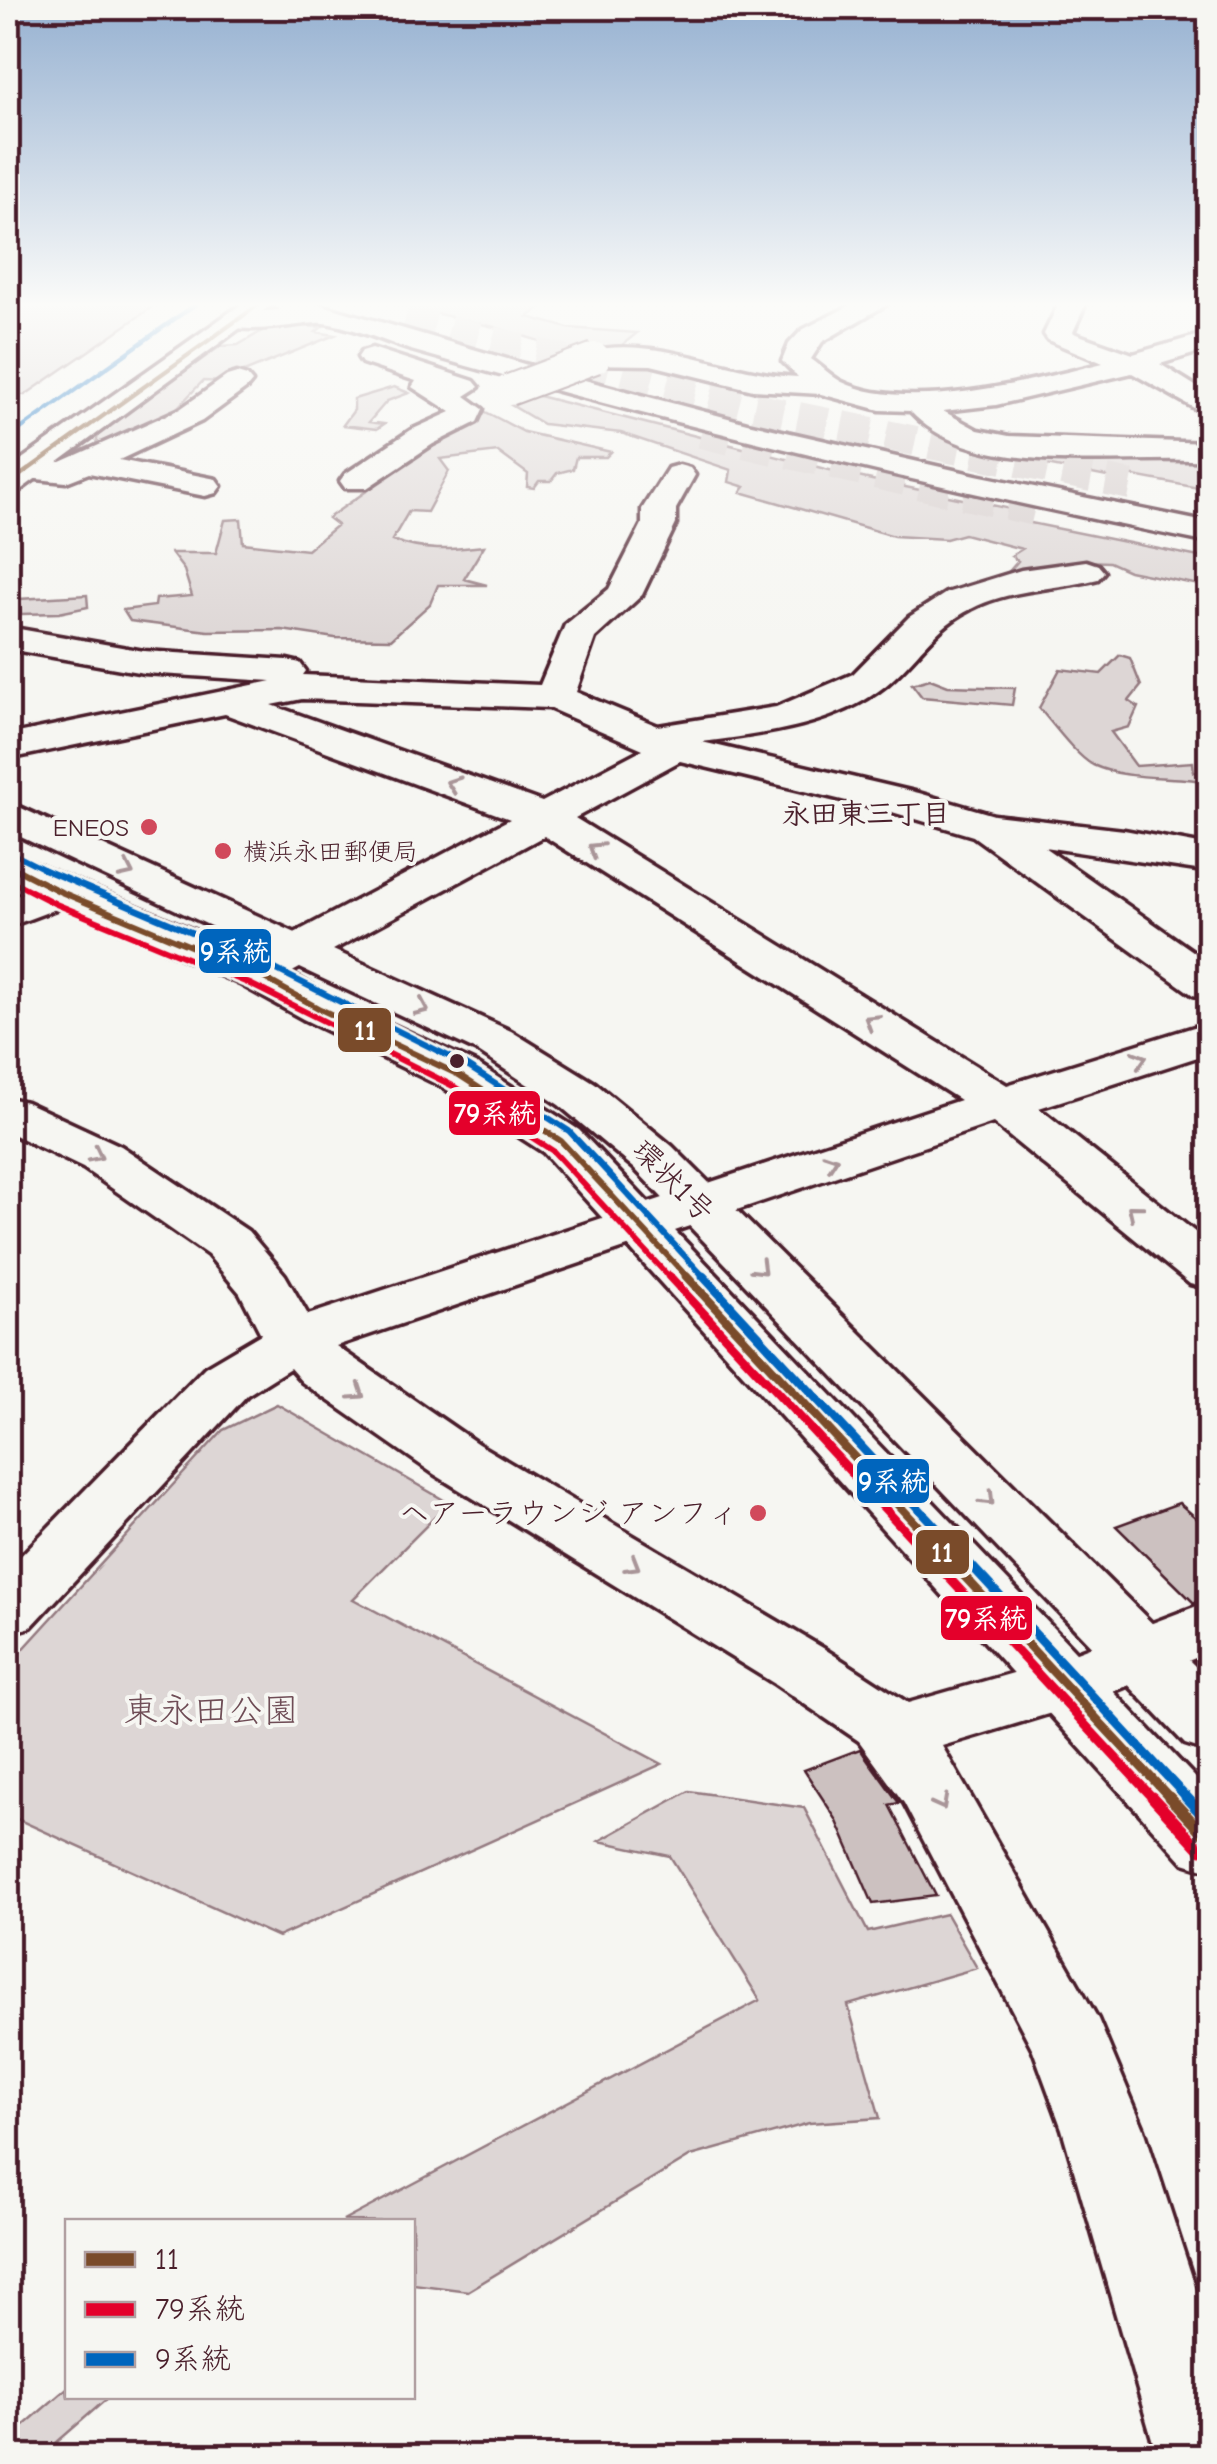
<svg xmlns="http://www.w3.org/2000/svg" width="1217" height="2464" font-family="'Comic Neue','Klee One',sans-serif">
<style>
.green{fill:#ddd6d5;stroke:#947a80;stroke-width:2.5}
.building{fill:#ccc1c0;stroke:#4a1f2b;stroke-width:2.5}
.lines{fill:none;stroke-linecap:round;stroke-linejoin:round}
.highway-tunnel{stroke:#d4cbca;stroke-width:30;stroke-dasharray:30 15;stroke-linecap:butt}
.minor-casing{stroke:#4a1f2b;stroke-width:7}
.major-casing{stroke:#4a1f2b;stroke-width:7}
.highway-casing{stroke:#4a1f2b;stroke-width:7}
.minor{fill:#f6f6f2;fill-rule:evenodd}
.major{fill:#f6f6f2;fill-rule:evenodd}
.highway{fill:#f6f6f2;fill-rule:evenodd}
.minor-bridge-casing{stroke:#4a1f2b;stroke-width:34;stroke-linecap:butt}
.minor-bridge{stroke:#f6f6f2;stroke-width:30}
.bus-1-far4-casing{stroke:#f6f6f2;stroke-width:8}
.bus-1-far3-casing{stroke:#f6f6f2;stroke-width:10}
.bus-1-far2-casing{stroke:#f6f6f2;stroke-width:12}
.bus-1-far1-casing{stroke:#f6f6f2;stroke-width:16}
.bus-1-casing{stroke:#f6f6f2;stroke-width:19}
.bus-2-far2-casing{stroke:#f6f6f2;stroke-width:12}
.bus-2-far1-casing{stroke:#f6f6f2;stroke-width:16}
.bus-2-casing{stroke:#f6f6f2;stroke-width:19}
.bus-3-far4-casing{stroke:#f6f6f2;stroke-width:8}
.bus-3-far3-casing{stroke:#f6f6f2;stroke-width:10}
.bus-3-far2-casing{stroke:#f6f6f2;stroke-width:12}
.bus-3-far1-casing{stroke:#f6f6f2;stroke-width:16}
.bus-3-casing{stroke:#f6f6f2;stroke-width:19}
.bus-1-far4{stroke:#7a4b2a;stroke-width:4}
.bus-1-far3{stroke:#7a4b2a;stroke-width:5}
.bus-1-far2{stroke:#7a4b2a;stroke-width:6}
.bus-1-far1{stroke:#7a4b2a;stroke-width:9}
.bus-1{stroke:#7a4b2a;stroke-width:11}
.bus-2-far2{stroke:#e4002b;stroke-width:6}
.bus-2-far1{stroke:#e4002b;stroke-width:9}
.bus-2{stroke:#e4002b;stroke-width:11}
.bus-3-far4{stroke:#0065bd;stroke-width:4}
.bus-3-far3{stroke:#0065bd;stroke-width:5}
.bus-3-far2{stroke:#0065bd;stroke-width:6}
.bus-3-far1{stroke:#0065bd;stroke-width:9}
.bus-3{stroke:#0065bd;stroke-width:11}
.oneway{stroke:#a99598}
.poi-dot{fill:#d1495b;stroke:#f6f6f2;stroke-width:4}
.bus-dot{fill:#4a1f2b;stroke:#f6f6f2;stroke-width:4}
.labels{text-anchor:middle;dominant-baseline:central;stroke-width:8;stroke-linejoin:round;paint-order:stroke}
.far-poi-label{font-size:25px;fill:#4a1f2b;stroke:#f6f6f2;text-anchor:end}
.far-neighbourhood-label{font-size:28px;font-weight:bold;fill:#4a1f2b;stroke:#f6f6f2}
.street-label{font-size:30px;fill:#4a1f2b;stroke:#f6f6f2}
.poi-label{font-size:30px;fill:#4a1f2b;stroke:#f6f6f2;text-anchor:end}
.near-park-label{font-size:35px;fill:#6f4d56;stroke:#f6f6f2}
.line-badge{stroke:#f6f6f2;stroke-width:4}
.badge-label{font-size:28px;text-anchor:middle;font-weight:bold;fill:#fff}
</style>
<rect width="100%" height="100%" fill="#f6f6f2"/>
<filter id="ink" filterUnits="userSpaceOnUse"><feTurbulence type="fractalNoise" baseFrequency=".01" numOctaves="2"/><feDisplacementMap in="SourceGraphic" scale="20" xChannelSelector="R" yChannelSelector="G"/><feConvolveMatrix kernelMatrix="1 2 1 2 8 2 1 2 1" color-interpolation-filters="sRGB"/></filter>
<g filter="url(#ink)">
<path class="green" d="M 8,303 L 158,303 L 25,395 L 8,394 Z
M 392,303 L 546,303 L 528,317 L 568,328 L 637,333 L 622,345 L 578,353 L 494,327 Z
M 271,326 L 322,327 L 316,332 L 335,335 L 244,372 L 236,371 L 227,382 L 203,381 L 173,412 L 95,447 L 99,432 L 221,346 L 238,345 Z
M 394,387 L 409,393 L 387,401 L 369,422 L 384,424 L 377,429 L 343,425 L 354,410 L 354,399 Z
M 523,392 L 853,476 L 1020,511 L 1011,519 L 1209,559 L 1209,587 L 1129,571 L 1109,562 L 1084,561 L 1004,577 L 1018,561 L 1011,556 L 1022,549 L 964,534 L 946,539 L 894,536 L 741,492 L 745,487 L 729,482 L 731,470 L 621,433 L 543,424 L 501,399 Z
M 480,409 L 524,432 L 611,452 L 606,457 L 576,457 L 573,469 L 557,473 L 551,481 L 539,481 L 534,488 L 527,487 L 528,474 L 498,452 L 440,459 L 449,471 L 427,512 L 409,511 L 392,540 C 423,552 451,550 484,546 L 464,579 L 487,585 L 438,585 L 430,604 L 391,639 L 335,638 L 282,630 L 208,631 L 130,621 L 123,610 L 155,606 L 156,599 L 192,596 L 184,570 L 171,553 L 216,553 L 225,520 L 241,519 L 243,543 L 307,550 L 337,525 L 328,518 L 375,485 L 367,482 Z
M 1026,455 L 1209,457 L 1209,490 L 1129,475 L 1122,480 L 1021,460 Z
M 87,595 L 88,607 L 59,613 L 21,614 L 19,599 Z
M 1120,655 L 1130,658 L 1141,686 L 1129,701 L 1138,707 L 1129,727 L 1111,732 L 1136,766 L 1193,762 L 1194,772 L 1209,774 L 1209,782 C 1173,775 1127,781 1093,765 C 1077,757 1052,723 1039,708 L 1060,669 L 1101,674 Z
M 930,679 L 948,686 L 1015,688 L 1012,705 L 922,697 L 912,684 Z
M 277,1404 L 449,1503 L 353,1599 L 662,1764 L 278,1937 L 8,1815 L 8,1666 L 223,1430 Z
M 689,1791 L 804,1808 L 868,1932 L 946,1914 L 977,1968 L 848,2005 L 880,2118 L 809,2123 L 691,2156 L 468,2291 L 413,2284 L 412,2222 L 343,2221 L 760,2000 L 670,1856 L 599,1841 Z
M 67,2388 L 68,2396 L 109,2397 L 41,2456 L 8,2456 L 8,2439 Z"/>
<path class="building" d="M 1179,1503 L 1210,1530 L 1210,1598 L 1194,1603 L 1116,1526 Z
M 860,1749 L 899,1803 L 889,1805 L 936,1896 L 873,1904 L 836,1819 L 804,1770 Z"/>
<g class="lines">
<path class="highway-tunnel" d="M 405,319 L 749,407 L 1131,485
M 701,433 L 1034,511"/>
<g class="minor-casing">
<path id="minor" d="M 855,303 L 889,303 L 822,342 L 811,359 C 821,366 832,377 842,382 C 908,414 1035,380 1103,363 L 1048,340 L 1044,334 L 1059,303 L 1086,303 L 1073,332 L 1076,334 L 1133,354 L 1210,332 L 1210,349 L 1160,364 L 1210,395 L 1210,417 L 1132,373 L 996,405 L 943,411 L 978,430 L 1009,436 L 1210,443 L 1210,461 C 1122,454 974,481 910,411 L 880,410 L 821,394 L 753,390 L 651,365 L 585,364 L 581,358 L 585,352 C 658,334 726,374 798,377 L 782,361 L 789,344 L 802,330 Z
M 372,348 L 474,381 L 479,387 L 465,396 L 483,409 L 477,422 L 433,444 L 367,488 L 345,488 L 340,481 L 345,474 L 411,430 L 451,412 L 412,387 L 416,381 L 362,363 L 358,357 L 362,351 Z
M 237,373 L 247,376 L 252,382 L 247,388 L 202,421 L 119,460 L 216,479 L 221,486 L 216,493 L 205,496 L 89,473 L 66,482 L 17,477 L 12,470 L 17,463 L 61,462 L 180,409 L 227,376 Z
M 679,465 L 690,468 L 695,475 L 676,509 L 676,524 L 642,595 L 595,638 L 576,692 L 658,726 L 776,707 L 853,674 L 909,617 L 946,593 L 1021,570 L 1086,561 L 1098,565 L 1104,572 L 1098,579 C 1055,590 1011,588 971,609 C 934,627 916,661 885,686 C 835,726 763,734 702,742 L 919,793 L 994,815 L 1124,830 L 1210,846 L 1210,872 L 1044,847 L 1210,963 L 1210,999 L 1193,995 L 973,836 L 892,812 L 680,761 L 575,818 L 1007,1085 L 1210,1022 L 1210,1053 L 1039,1108 L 1210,1244 L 1210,1289 L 1190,1284 L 993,1123 L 336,1346 L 478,1444 L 823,1648 L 908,1703 L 1045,1664 L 1210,1601 L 1210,1652 L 1088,1702 L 942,1746 L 1098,2019 L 1144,2129 L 1210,2333 L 1210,2456 L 1157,2456 L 1062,2129 L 1033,2050 L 904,1803 L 859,1741 L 775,1684 L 434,1474 L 302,1382 L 290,1368 L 247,1395 L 31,1627 L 8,1634 L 8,1569 L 205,1367 L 261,1334 L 240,1293 L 208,1255 L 83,1168 L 8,1132 L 8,1098 L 26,1102 L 121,1146 L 248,1231 L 285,1275 L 308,1315 L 960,1100 L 544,836 L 272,983 L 255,987 L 238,983 L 231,973 L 238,963 L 510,819 L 225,714 L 8,759 L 8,735 L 272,681 L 144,673 L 8,649 L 8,627 L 144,651 L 287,660 L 300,663 L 306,671 L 303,675 L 540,685 L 565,625 L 609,589 L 642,524 L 642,509 L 668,468 ZM 302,699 L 549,708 L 643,749 L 542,802 L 272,705 Z
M 61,879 L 77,883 L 83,892 L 77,901 L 8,927 L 8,898 Z"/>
</g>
<g class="major-casing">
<path id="major" d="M 243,303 L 274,303 L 19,491 L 8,494 L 8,469 Z
M 8,802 L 511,1031 L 595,1083 L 672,1146 L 1210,1681 L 1210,1752 L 1185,1744 L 634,1168 L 559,1105 L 477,1051 L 8,831 Z
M 8,852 L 272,963 L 337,999 L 477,1064 L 579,1130 L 1210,1793 L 1210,1871 L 1184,1863 L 543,1152 L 441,1086 L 303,1019 L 238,983 L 8,882 Z"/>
</g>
<g class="highway-casing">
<path id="highway" d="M 273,303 L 315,303 L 524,364 L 747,423 L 976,475 L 1210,523 L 1210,543 C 941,489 675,426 411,350 C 387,343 339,321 316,323 C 296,324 234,337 221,321 L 235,313 L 280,310 Z"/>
</g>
<use href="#minor" class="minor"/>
<use href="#major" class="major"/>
<use href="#highway" class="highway"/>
<g class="minor-bridge-casing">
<path id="minor-bridge" d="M 509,390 L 595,358"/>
</g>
<use href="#minor-bridge" class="minor-bridge"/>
<g class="bus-1-far4-casing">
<path id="bus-1-far4" d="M 8,484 L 261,303"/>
</g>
<g class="bus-1-far3-casing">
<path id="bus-1-far3" d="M 8,865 L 21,871"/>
</g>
<g class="bus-1-far2-casing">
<path id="bus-1-far2" d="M 16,869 L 61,892 L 255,973 L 320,1009 L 459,1075 L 561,1141 L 689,1279"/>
</g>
<g class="bus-1-far1-casing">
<path id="bus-1-far1" d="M 686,1276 L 1171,1799"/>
</g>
<g class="bus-1-casing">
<path id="bus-1" d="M 1169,1797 L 1210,1841"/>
</g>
<g class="bus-2-far2-casing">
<path id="bus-2-far2" d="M 8,879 L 56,904 L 250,984 L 453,1086 L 553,1151 L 671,1279"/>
</g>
<g class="bus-2-far1-casing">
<path id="bus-2-far1" d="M 669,1276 L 1154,1799"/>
</g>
<g class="bus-2-casing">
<path id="bus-2" d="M 1152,1797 L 1201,1850"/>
</g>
<g class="bus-3-far4-casing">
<path id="bus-3-far4" d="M 8,438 L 197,303"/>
</g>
<g class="bus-3-far3-casing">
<path id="bus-3-far3" d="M 14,854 L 48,871"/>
</g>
<g class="bus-3-far2-casing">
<path id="bus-3-far2" d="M 43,869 L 261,962 L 464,1064 L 569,1131 L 706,1279"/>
</g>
<g class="bus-3-far1-casing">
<path id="bus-3-far1" d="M 703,1276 L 1188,1799"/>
</g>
<g class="bus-3-casing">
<path id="bus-3" d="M 1186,1797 L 1210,1823"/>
</g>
<use href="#bus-1-far4" class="bus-1-far4"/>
<use href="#bus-1-far3" class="bus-1-far3"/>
<use href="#bus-1-far2" class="bus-1-far2"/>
<use href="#bus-1-far1" class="bus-1-far1"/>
<use href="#bus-1" class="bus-1"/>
<use href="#bus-2-far2" class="bus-2-far2"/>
<use href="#bus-2-far1" class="bus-2-far1"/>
<use href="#bus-2" class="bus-2"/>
<use href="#bus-3-far4" class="bus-3-far4"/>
<use href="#bus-3-far3" class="bus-3-far3"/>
<use href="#bus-3-far2" class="bus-3-far2"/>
<use href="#bus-3-far1" class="bus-3-far1"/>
<use href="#bus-3" class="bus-3"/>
</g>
<defs><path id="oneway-chevron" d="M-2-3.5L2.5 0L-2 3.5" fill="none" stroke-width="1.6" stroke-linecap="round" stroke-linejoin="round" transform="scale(2.5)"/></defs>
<g class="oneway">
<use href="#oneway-chevron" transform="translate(453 784) rotate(-160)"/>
<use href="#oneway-chevron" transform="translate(595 849) rotate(-148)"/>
<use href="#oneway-chevron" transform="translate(127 871) rotate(25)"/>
<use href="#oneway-chevron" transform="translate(422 1008) rotate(24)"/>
<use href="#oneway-chevron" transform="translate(871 1021) rotate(-148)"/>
<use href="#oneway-chevron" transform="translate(1140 1059) rotate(-17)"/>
<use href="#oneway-chevron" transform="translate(96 1155) rotate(27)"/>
<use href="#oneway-chevron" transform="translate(831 1161) rotate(-19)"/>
<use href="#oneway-chevron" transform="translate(1134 1211) rotate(-141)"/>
<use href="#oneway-chevron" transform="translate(760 1268) rotate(45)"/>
<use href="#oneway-chevron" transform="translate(358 1393) rotate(34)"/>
<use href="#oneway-chevron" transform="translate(988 1499) rotate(45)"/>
<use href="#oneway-chevron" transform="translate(633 1565) rotate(31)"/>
<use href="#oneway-chevron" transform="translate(941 1803) rotate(62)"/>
</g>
</g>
<linearGradient id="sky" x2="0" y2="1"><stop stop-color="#96b1d1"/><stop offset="0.47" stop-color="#fbfbf9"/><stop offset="1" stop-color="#fbfbf9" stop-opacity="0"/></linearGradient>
<rect width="1217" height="648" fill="url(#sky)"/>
<g class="poi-dot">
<circle cx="149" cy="827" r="10"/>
<circle cx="223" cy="851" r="10"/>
<circle cx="758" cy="1513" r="10"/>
</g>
<circle class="bus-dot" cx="457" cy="1061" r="9"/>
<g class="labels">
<g class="far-poi-label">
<text x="129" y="827">ENEOS</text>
<text x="243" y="851" text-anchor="start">横浜永田郵便局</text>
</g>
<g class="far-neighbourhood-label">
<text x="866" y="814">永田東三丁目</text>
</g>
<g class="street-label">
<text transform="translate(673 1181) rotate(45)">環状1号</text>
</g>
<g class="poi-label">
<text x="738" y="1513">ヘアーラウンジ アンフィ</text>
</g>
<g class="near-park-label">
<text x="211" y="1710">東永田公園</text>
</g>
</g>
<g class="line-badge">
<rect x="197" y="927" width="76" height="48" rx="10" fill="#0065bd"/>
<rect x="336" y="1006" width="57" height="48" rx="10" fill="#7a4b2a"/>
<rect x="447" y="1089" width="95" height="48" rx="10" fill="#e4002b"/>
<rect x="855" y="1457" width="76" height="48" rx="10" fill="#0065bd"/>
<rect x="914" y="1528" width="57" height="48" rx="10" fill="#7a4b2a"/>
<rect x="939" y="1594" width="95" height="48" rx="10" fill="#e4002b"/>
</g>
<g class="badge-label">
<text x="235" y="961">9系統</text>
<text x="365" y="1040">11</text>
<text x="495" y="1123">79系統</text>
<text x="893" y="1491">9系統</text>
<text x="942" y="1562">11</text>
<text x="986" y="1628">79系統</text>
</g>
<rect width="1217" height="2464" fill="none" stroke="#f6f6f2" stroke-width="40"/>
<rect x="20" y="20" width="1177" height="2424" fill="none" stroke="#4a1f2b" stroke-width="4" filter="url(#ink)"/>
<rect x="65" y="2219" width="350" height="180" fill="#f6f6f2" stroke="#b1a0a2" stroke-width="2.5"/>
<rect x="85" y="2252" width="50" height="15" fill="#7a4b2a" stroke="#b1a0a2" stroke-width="2.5"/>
<text x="155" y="2269" font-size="30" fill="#4a1f2b">11</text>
<rect x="85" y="2302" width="50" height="15" fill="#e4002b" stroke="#b1a0a2" stroke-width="2.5"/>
<text x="155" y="2319" font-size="30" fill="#4a1f2b">79系統</text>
<rect x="85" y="2352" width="50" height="15" fill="#0065bd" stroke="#b1a0a2" stroke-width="2.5"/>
<text x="155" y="2369" font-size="30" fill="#4a1f2b">9系統</text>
</svg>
